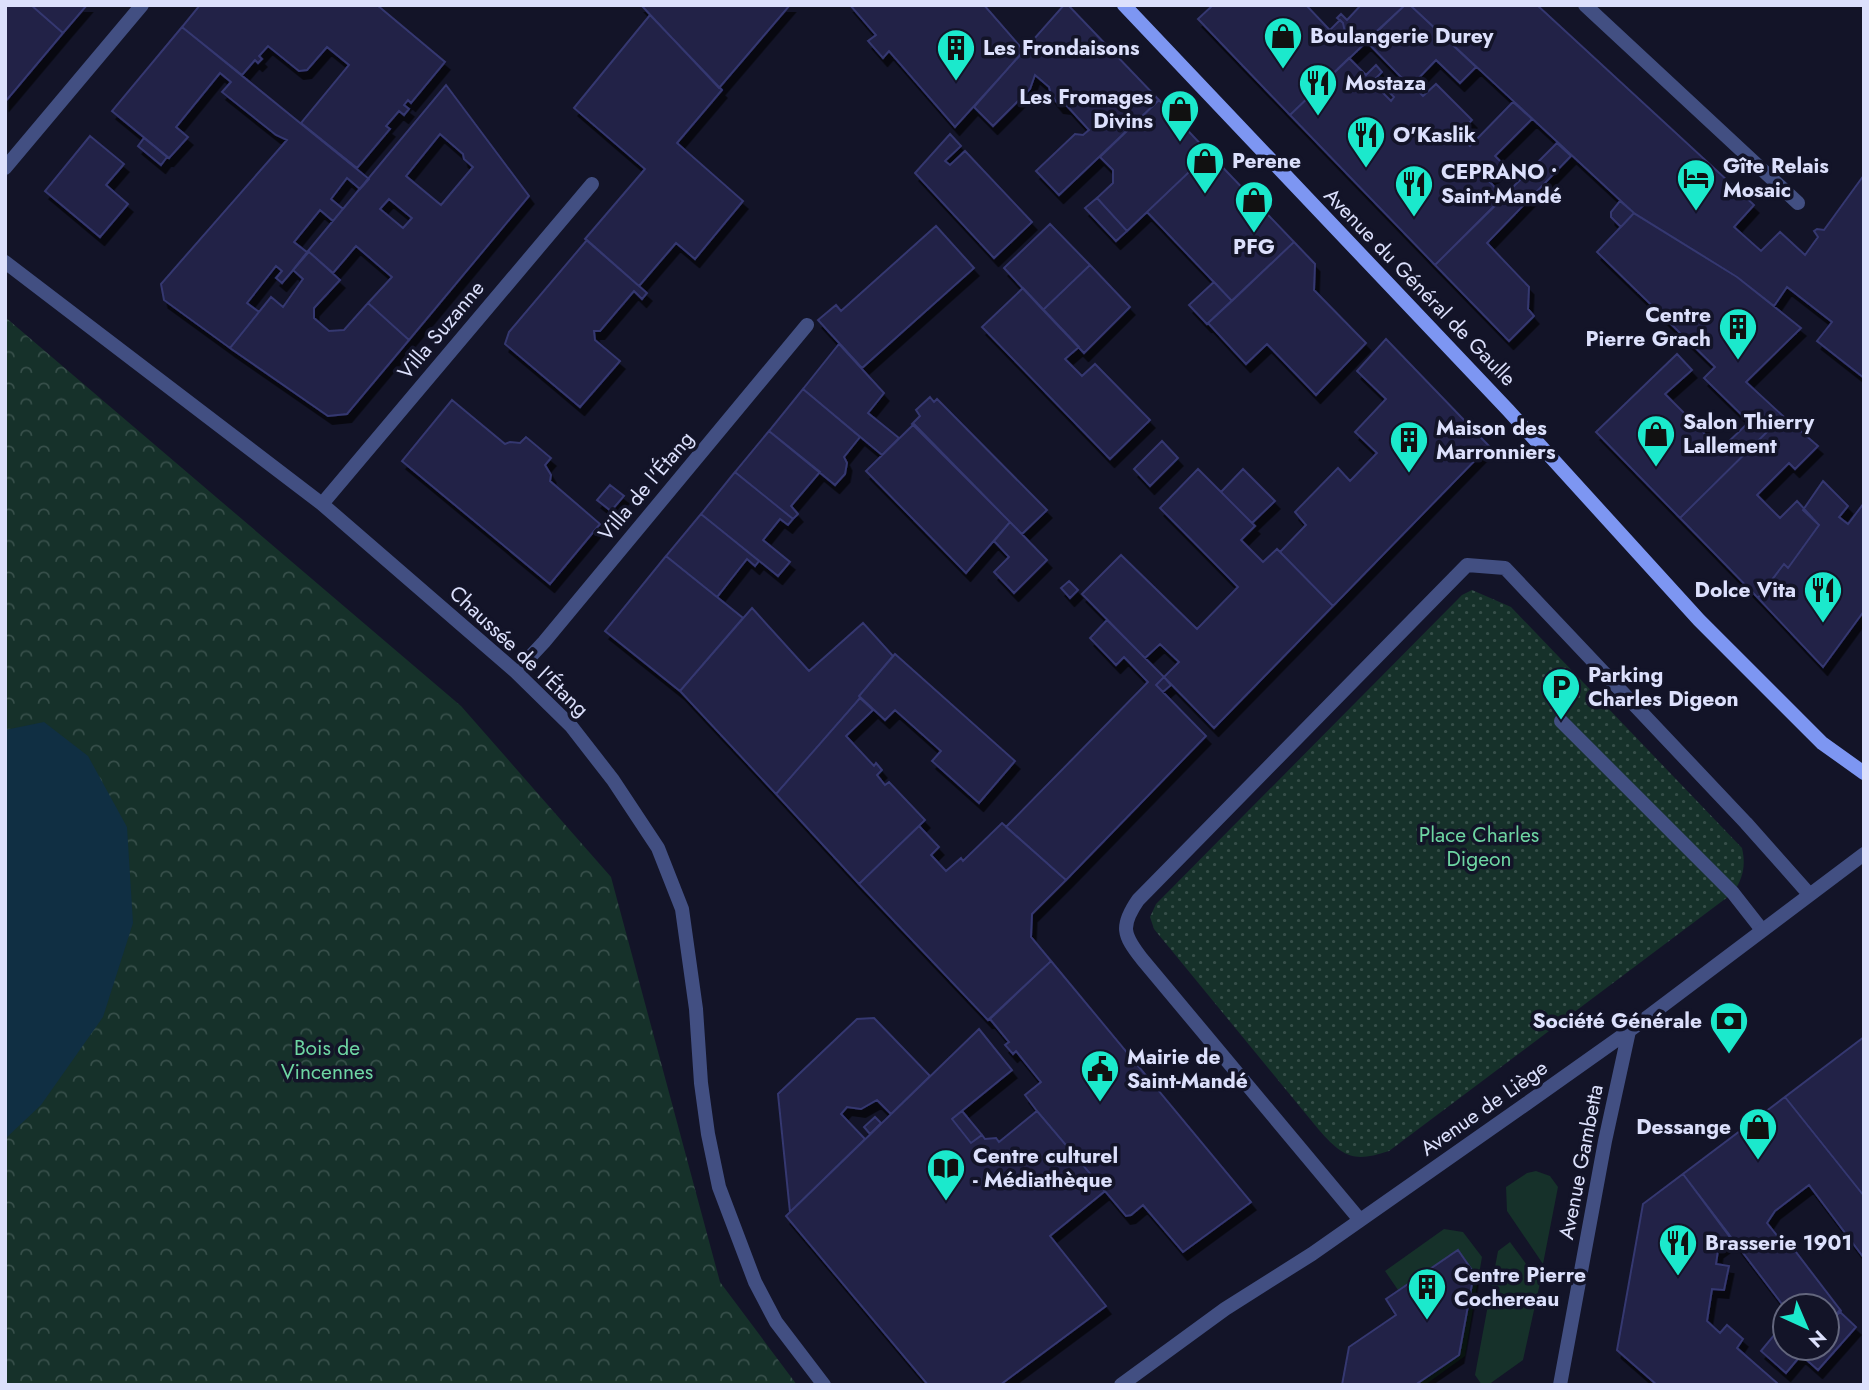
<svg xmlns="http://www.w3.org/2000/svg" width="1869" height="1390" font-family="Jost,sans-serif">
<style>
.grass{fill:#16312a}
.park{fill:url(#park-crowns)}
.garden{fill:url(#garden-dots)}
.water{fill:#102f43}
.building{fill:#202247;stroke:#353770;stroke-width:2;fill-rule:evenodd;filter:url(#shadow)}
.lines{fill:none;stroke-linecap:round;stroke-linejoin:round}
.lane{stroke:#424f82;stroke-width:14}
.street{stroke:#424f82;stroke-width:14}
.secondary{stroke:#7d96f2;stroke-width:14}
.labels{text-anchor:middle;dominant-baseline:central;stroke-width:7;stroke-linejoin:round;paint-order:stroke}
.poi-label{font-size:21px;font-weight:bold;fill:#dce0fc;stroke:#131428;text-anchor:start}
.street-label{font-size:21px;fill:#dce0fc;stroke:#131428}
.park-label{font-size:21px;fill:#6ed6a3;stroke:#131428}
</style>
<defs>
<pattern id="park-crowns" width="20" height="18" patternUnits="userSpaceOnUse" patternTransform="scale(1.75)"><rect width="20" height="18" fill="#16312a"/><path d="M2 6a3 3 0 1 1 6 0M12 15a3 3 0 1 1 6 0" fill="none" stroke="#374f4a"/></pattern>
<pattern id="garden-dots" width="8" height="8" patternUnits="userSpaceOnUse" patternTransform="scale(1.75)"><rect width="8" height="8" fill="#16312a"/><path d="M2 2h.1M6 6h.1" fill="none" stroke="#374f4a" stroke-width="1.8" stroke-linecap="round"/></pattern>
<filter id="shadow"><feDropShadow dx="4.5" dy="8" stdDeviation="0" flood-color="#0009"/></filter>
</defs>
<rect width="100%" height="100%" fill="#131428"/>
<path class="grass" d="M 1536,1171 L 1550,1176 L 1558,1187 L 1543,1264 L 1507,1211 L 1506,1187 L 1527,1173 Z
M 1444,1229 L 1463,1232 L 1482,1257 L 1465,1356 L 1425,1385 L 1416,1385 L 1459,1355 L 1474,1273 L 1458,1250 L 1398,1290 L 1385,1271 Z
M 1510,1242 L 1540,1283 L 1523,1360 L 1488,1385 L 1482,1385 L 1475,1375 L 1498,1251 Z"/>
<path class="park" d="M 5,317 L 461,706 L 611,877 L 720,1282 L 797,1385 L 5,1385 Z"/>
<path class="garden" d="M 1472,590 L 1511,607 L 1742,848 C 1746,866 1743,878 1733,893 L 1389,1151 C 1353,1163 1343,1157 1319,1130 L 1154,929 L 1150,917 L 1156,904 L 1462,595 Z"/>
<path class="water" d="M 44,722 L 88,756 L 127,827 L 133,923 L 103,1017 L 41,1105 L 5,1139 L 5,730 Z"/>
<path class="building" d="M 5,5 L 31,5 L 63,33 L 5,102 Z
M 31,5 L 87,5 L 63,33 Z
M 200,5 L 377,5 L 445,62 L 411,103 L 408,100 L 404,105 L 409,109 L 404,115 L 399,111 L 386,126 L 390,129 L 357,168 L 301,123 L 349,65 L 327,47 L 307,70 L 299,71 L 268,46 L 259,56 L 262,59 L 258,63 L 255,60 L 242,75 L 182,27 Z
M 641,5 L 790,5 L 719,88 Z
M 850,5 L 984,5 L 1024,51 L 955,127 L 889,51 L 883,58 L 868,41 L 876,35 Z
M 1064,5 L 1068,5 L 1159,100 L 1059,195 L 1036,171 L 1075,134 L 1083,135 L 1089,130 L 1067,106 L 1059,105 L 1051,95 L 1049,87 L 1035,75 L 1030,89 L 993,126 L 974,107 Z
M 1213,5 L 1306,5 L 1342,43 L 1346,37 L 1343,23 L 1337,18 L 1341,14 L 1347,20 L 1361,5 L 1405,5 L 1290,115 L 1198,19 Z
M 1405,5 L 1410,5 L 1476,67 L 1460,83 L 1436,60 L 1412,85 L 1423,96 L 1436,84 L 1472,120 L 1458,134 L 1470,146 L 1513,102 L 1532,119 L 1495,156 L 1504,165 L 1488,180 L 1504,197 L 1435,265 L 1290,115 L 1349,58 L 1366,75 L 1376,65 L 1382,72 L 1372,82 L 1391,101 L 1394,97 L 1388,91 L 1401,77 L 1366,41 Z
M 1410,5 L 1537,5 L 1754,205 L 1734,227 L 1761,251 L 1780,232 L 1805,255 L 1818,237 L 1814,231 L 1817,229 L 1824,230 L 1864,175 L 1864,378 L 1817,341 L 1832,322 L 1787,287 L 1774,306 L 1737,277 L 1635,214 Z
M 650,15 L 722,90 L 677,143 L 743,201 L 695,259 L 676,243 L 639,286 L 585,239 L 645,169 L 574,108 Z
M 1340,20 L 1343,23 L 1346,37 L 1342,43 L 1330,30 Z
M 182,27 L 369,179 L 360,189 L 347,178 L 331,199 L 343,209 L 333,221 L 320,210 L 294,242 L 308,253 L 282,283 L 276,278 L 282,271 L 276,266 L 247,303 L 259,312 L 230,348 L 164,300 L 161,284 L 287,140 L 276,135 L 222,92 L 231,82 L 220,73 L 176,127 L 188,137 L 169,158 L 112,111 Z
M 446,85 L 529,196 L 409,340 L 368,303 L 392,277 L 356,246 L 333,273 L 308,251 ZM 440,134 L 463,154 L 464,159 L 473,167 L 441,205 L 406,176 ZM 389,199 L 412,218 L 403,228 L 380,209 Z
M 1159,100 L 1209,153 L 1127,231 L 1097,198 L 1113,183 L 1113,170 L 1100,157 Z
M 950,134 L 961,146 L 945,161 L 950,165 L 965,151 L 1032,222 L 994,258 L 915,173 Z
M 90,136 L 124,164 L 106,185 L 128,204 L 100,237 L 45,191 Z
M 144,138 L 167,157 L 161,165 L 138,146 Z
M 1557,143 L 1571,156 L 1487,243 L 1529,287 L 1528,309 L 1534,316 L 1509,341 L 1435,265 Z
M 1209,153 L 1294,242 L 1232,301 L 1147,212 Z
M 1097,198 L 1127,231 L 1116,241 L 1085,208 Z
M 1620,201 L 1634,213 L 1621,227 L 1611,217 L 1611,212 Z
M 1634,213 L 1737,277 L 1801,328 L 1746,382 L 1783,416 L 1680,518 L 1596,432 L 1677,354 L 1692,370 L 1665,394 L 1696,425 L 1700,419 L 1705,425 L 1701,430 L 1720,450 L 1749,422 L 1704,378 L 1715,367 L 1597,252 Z
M 1050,224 L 1090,265 L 1043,310 L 1004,268 Z
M 936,226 L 974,268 L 862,368 L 818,320 L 836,305 L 841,311 Z
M 587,240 L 647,293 L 642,299 L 634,291 L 600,331 L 594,331 L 595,340 L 620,361 L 580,407 L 505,344 L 509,332 Z
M 1294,242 L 1315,264 L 1314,290 L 1366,343 L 1316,395 L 1267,344 L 1246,364 L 1208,323 Z
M 308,251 L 340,280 L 314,308 L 314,318 L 329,331 L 344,330 L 368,303 L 409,340 L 347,414 L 328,416 L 230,348 L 271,297 L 283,307 L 303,279 L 293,270 Z
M 1090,265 L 1130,307 L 1084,353 L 1043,310 Z
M 1214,282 L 1232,301 L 1207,324 L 1189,305 Z
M 1023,288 L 1079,347 L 1065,359 L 1082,376 L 1095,364 L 1150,420 L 1110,459 L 982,327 Z
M 1386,339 L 1489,446 L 1333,606 L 1280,552 L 1306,525 L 1295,512 L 1338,468 L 1350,481 L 1377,453 L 1355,432 L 1386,399 L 1357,371 Z
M 839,344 L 884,393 L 868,413 L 899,438 L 882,455 L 803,389 Z
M 803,389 L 860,437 L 844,457 L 847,463 L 845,474 L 835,485 L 769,431 Z
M 930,397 L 934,402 L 937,399 L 1047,510 L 1022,534 L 912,424 L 920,416 L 916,410 Z
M 452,400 L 505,444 L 510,442 L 520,443 L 526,437 L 551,458 L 545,465 L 551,475 L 550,481 L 600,524 L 550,584 L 402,461 Z
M 1783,416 L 1818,446 L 1795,469 L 1789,463 L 1757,495 L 1780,518 L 1797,501 L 1819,525 L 1788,568 L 1784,564 L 1758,598 L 1680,518 Z
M 914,424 L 1010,522 L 966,573 L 866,471 Z
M 769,431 L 820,472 L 791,506 L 798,514 L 793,519 L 735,472 Z
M 1162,441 L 1178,458 L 1150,486 L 1134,469 Z
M 1198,469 L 1255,526 L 1241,540 L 1263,562 L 1277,549 L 1333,606 L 1214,728 L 1164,677 L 1179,662 L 1160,644 L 1145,658 L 1082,594 L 1121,555 L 1197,629 L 1238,587 L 1160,508 Z
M 1243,469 L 1275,501 L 1252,523 L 1221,492 Z
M 735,472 L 793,519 L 788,525 L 780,519 L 763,540 L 790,562 L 778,576 L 701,514 Z
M 1823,481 L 1848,506 L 1839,517 L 1848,524 L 1864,503 L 1864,611 L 1823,667 L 1758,598 L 1784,564 L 1788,568 L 1819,525 L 1803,510 Z
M 610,485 L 624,496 L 611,511 L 597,500 Z
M 701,514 L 759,561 L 755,566 L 747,559 L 717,597 L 666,556 Z
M 1010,522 L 1047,560 L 1014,593 L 994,572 L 1009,557 L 994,541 Z
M 666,556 L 743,618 L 680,691 L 605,631 Z
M 1069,581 L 1078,590 L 1070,598 L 1061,588 Z
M 752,608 L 809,671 L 863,623 L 893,656 L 859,696 L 860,698 L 776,794 L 680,691 Z
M 1107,620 L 1164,677 L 1156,685 L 1206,736 L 1066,880 L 1006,827 L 1148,682 L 1124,657 L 1116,665 L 1090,638 Z
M 895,654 L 1015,761 L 979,803 L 932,761 L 941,751 L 895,710 L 885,720 L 859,696 Z
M 1164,677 L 1171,685 L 1163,692 L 1156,685 Z
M 860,698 L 873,710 L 846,736 L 874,766 L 876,763 L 882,770 L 877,775 L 885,785 L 889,782 L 925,820 L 859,884 L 776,794 Z
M 1002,823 L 1066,880 L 1032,914 L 1031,937 L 1051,961 L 988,1020 L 859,884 L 919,826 L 939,847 L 931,855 L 946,871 L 961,858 L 963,861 Z
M 1051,961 L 1251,1202 L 1183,1252 L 1143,1205 L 1131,1215 L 1126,1216 L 1037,1111 L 1025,1095 L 1041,1082 L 1016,1051 L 1013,1054 L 1005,1045 L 1009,1042 L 990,1019 Z
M 874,1018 L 930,1076 L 891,1114 L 877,1100 L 861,1109 L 847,1107 L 841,1114 L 865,1139 L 790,1212 L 778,1094 L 857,1019 Z
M 979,1029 L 1012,1070 L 952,1119 L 971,1143 L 982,1135 L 985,1139 L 996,1138 L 999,1142 L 1037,1111 L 1105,1191 L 1050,1236 L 1106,1306 L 1000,1385 L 928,1385 L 786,1216 Z
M 1864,1037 L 1864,1196 L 1785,1097 Z
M 1785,1097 L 1864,1196 L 1864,1258 L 1809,1185 L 1775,1211 L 1767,1223 L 1782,1242 L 1786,1239 L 1841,1311 L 1827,1325 L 1827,1306 L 1785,1306 L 1785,1308 L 1683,1174 Z
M 962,1111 L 982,1135 L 971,1143 L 952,1119 Z
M 875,1117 L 881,1123 L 870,1134 L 864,1127 Z
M 1683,1174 L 1732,1240 L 1718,1250 L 1716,1264 L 1729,1266 L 1724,1290 L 1712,1289 L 1707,1321 L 1720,1333 L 1727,1325 L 1743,1339 L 1737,1348 L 1777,1383 L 1776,1385 L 1657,1385 L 1617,1350 L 1643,1204 Z
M 1458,1250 L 1474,1273 L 1459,1355 L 1415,1385 L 1342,1385 L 1349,1347 L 1396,1315 L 1386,1299 Z
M 1839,1311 L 1856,1327 L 1818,1370 L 1801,1355 L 1807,1348 L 1827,1348 L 1827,1325 Z
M 1785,1322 L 1785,1348 L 1807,1348 L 1786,1373 L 1761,1351 Z"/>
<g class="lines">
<path class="lane" d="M 1585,5 L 1798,203
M 1561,721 L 1733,893 L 1762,930"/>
<path class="street" d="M 5,168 L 142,5
M 5,262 L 322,504 L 516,672 L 571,726 L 613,780 L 658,848 L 682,909 L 696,1009 L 701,1083 L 708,1134 L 719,1187 L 755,1282 L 776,1322 L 824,1385
M 322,504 L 592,184
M 516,672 L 544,642 L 807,325
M 1360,1220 L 1142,959 C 1123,935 1120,926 1138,900 L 1467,565 L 1505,568 L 1746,823 L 1809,894
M 1121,1385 L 1225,1309 L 1312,1254 L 1526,1104 L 1629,1031 L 1864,854
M 1560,1385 L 1605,1141 L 1629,1031"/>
<path class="secondary" d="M 1124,5 L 1508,410 L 1699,620 L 1822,743 L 1864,773"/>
</g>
<defs>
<g id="shop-pin" transform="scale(2.0125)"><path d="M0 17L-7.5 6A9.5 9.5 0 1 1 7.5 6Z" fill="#1be9cc" stroke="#131428"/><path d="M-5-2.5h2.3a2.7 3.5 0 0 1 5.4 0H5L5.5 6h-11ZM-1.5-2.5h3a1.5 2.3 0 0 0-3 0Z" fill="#111"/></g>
<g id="building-pin" transform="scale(2.0125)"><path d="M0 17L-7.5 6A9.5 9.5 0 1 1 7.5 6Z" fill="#1be9cc" stroke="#131428"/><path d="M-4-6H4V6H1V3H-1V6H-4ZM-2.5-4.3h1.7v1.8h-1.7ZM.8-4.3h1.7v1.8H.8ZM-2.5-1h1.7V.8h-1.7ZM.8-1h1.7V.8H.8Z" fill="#111"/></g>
<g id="restaurant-pin" transform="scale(2.0125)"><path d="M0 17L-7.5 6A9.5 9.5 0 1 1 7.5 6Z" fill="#1be9cc" stroke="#131428"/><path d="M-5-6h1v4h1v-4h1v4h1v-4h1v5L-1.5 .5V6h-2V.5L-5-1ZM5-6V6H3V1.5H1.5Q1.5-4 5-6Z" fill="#111"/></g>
<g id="hotel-pin" transform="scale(2.0125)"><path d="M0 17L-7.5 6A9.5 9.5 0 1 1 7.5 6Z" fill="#1be9cc" stroke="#131428"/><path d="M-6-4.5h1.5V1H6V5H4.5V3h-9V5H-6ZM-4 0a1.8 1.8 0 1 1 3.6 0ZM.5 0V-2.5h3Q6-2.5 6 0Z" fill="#111"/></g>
<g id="parking-pin" transform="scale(2.0125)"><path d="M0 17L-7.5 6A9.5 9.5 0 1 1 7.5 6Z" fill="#1be9cc" stroke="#131428"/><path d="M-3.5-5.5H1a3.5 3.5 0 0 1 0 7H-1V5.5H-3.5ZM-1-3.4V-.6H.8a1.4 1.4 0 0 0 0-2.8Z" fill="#111"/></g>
<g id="bank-pin" transform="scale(2.0125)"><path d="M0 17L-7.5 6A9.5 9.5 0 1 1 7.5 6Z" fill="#1be9cc" stroke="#131428"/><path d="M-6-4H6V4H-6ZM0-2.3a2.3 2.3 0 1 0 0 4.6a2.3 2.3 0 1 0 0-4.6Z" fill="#111"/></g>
<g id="civic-pin" transform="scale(2.0125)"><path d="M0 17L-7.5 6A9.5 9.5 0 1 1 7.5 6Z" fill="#1be9cc" stroke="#131428"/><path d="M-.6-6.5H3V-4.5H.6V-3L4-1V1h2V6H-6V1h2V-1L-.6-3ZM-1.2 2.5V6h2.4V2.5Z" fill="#111"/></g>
<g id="library-pin" transform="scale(2.0125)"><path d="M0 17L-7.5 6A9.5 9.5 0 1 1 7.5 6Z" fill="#1be9cc" stroke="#131428"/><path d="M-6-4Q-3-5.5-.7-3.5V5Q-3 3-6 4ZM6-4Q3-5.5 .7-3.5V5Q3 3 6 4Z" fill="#111"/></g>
</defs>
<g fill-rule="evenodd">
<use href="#shop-pin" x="1283" y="36"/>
<use href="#building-pin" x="956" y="48"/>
<use href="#restaurant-pin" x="1318" y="83"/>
<use href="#shop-pin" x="1180" y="109"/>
<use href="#restaurant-pin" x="1366" y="135"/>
<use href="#shop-pin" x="1205" y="161"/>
<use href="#hotel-pin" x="1696" y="178"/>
<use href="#restaurant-pin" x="1414" y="184"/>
<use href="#shop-pin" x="1254" y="200"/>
<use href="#building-pin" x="1738" y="327"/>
<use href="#shop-pin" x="1656" y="434"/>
<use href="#building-pin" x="1409" y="440"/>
<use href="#restaurant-pin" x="1823" y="590"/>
<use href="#parking-pin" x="1561" y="687"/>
<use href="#bank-pin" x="1729" y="1021"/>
<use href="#civic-pin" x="1100" y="1069"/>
<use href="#shop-pin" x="1758" y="1127"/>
<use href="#library-pin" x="946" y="1168"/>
<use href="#restaurant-pin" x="1678" y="1243"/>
<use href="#building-pin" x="1427" y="1287"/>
</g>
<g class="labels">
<g class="poi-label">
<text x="1310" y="36">Boulangerie Durey</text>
<text x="983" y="48">Les Frondaisons</text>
<text x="1345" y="83">Mostaza</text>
<text x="1153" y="97" text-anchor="end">Les Fromages<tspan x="1153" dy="24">Divins</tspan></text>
<text x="1393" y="135">O'Kaslik</text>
<text x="1232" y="161">Perene</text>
<text x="1723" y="166">Gîte Relais<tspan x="1723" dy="24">Mosaic</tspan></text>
<text x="1441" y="172">CEPRANO •<tspan x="1441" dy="24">Saint-Mandé</tspan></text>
<text x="1254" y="247" text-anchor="middle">PFG</text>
<text x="1711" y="315" text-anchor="end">Centre<tspan x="1711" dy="24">Pierre Grach</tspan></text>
<text x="1683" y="422">Salon Thierry<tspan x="1683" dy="24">Lallement</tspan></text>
<text x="1436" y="428">Maison des<tspan x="1436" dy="24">Marronniers</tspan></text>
<text x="1796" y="590" text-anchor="end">Dolce Vita</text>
<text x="1588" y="675">Parking<tspan x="1588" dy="24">Charles Digeon</tspan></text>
<text x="1702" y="1021" text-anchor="end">Société Générale</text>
<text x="1127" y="1057">Mairie de<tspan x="1127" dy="24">Saint-Mandé</tspan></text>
<text x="1731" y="1127" text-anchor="end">Dessange</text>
<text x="973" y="1156">Centre culturel<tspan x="973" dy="24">- Médiathèque</tspan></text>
<text x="1705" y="1243">Brasserie 1901</text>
<text x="1454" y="1275">Centre Pierre<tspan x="1454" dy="24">Cochereau</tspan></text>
</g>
<g class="street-label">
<text transform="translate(1420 287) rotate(46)">Avenue du Général de Gaulle</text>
<text transform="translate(441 330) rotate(-50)">Villa Suzanne</text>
<text transform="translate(646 486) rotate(-50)">Villa de l'Étang</text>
<text transform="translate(519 651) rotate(43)">Chaussée de l'Étang</text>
<text transform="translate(1484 1108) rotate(-35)">Avenue de Liège</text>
<text transform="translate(1581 1162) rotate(-79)">Avenue Gambetta</text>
</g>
<g class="park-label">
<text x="1479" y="835">Place Charles<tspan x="1479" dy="24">Digeon</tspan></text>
<text x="327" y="1048">Bois de<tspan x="327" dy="24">Vincennes</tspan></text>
</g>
</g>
<rect width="1869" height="1390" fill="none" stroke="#dce0fc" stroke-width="14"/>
<g transform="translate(1806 1327) rotate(136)"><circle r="33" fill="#131428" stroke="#63667d" stroke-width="2"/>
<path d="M0-5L12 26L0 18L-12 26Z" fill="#1be9cc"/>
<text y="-10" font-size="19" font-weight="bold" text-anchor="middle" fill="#dce0fc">N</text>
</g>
</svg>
